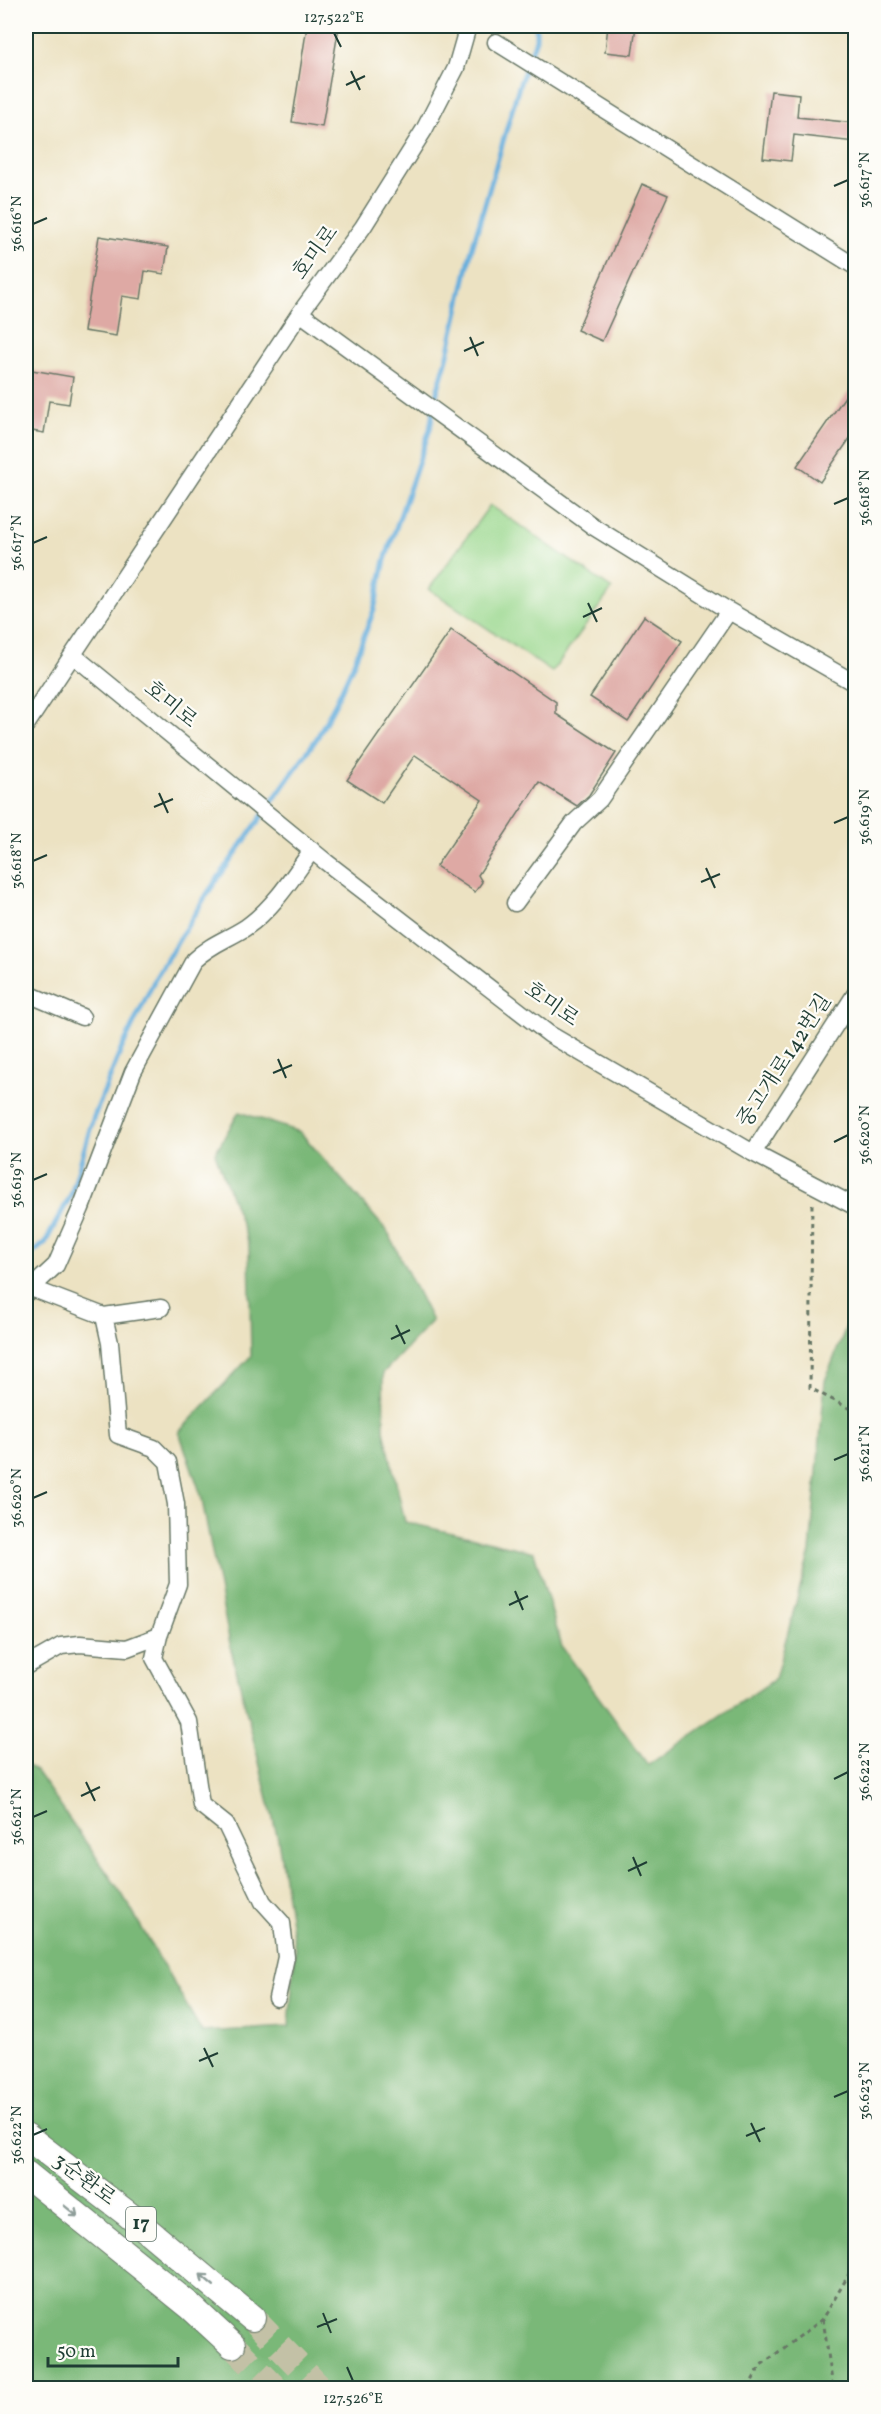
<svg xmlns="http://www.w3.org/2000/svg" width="881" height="2414" font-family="Vollkorn,'Noto Serif KR',serif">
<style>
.green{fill:#98d78c;stroke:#5c8a60;stroke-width:1.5}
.forest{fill:#7ab878;stroke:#4c7a56;stroke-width:1.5}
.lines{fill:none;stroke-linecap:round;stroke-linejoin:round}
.stream{stroke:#65aedd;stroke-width:5}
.building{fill:#dea9a4}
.highway-tunnel{stroke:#c3c1a6;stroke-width:26;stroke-dasharray:26 13;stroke-linecap:butt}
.minor-casing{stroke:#677766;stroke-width:19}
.highway-casing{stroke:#677766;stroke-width:28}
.path{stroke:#677766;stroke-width:3;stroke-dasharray:4.5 4.5;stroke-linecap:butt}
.minor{stroke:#fff;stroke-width:16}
.highway{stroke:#fff;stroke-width:26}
.oneway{stroke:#8f9e9a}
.ticks{fill:none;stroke:#1f3d34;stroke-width:2}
.labels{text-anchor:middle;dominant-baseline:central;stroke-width:4.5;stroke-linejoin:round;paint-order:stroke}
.shield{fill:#fdfcf7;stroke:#62766e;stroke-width:1.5}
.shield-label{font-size:20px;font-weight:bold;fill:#1f3d34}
.street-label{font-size:21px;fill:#1f3d34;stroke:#fdfcf7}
.neatline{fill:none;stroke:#1f3d34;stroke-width:2}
.ticks-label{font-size:15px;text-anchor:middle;fill:#1f3d34}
</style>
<rect width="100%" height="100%" fill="#fdfcf7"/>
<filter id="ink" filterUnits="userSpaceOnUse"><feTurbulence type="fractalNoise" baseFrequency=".0167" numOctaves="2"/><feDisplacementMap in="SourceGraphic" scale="12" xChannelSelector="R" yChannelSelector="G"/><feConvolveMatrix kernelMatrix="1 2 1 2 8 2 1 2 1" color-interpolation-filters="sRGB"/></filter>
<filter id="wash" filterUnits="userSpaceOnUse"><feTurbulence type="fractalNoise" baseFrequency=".008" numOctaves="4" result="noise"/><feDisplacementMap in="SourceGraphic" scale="24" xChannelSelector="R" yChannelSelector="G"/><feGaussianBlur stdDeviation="1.35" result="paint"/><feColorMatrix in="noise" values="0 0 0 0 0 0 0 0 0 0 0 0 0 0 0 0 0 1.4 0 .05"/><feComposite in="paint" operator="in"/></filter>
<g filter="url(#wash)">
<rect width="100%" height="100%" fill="#ece2c2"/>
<path class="green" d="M 490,505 L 612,589 L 552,672 L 429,589 Z"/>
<path class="forest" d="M 239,1112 L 300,1132 L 387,1231 L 432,1321 L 383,1373 L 384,1430 L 405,1522 L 534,1552 L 562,1647 L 648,1765 L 775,1679 L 810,1552 L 825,1381 L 855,1304 L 855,2388 L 26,2388 L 26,1765 L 36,1771 L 122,1894 L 202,2032 L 289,2027 L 295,1949 L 278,1839 L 231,1649 L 201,1495 L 179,1432 L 251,1356 L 249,1244 L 215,1153 Z"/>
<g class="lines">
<path class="stream" d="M 26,1258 L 45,1243 L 71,1195 L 93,1119 L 121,1050 L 156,977 L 207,894 L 317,738 L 336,702 L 353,665 L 374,610 L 385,560 L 430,429 L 435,399 L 448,355 L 471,252 L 519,86 L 536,39 L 536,26"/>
</g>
<g id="blocks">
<path class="building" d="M 307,26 L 339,26 L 322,127 L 292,122 Z
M 608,26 L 636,26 L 632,55 L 605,52 Z
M 771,91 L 799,94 L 797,117 L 855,123 L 855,142 L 794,135 L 791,161 L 763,158 Z
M 642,184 L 668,195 L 602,341 L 577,330 Z
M 99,236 L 168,247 L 164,274 L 145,271 L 141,299 L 122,296 L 116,336 L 84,331 Z
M 26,369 L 73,377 L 69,404 L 49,401 L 44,433 L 26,430 Z
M 855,382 L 855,431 L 820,482 L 797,466 Z
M 644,616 L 682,641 L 628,722 L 590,697 Z
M 451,630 L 556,702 L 556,714 L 616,753 L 589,795 L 577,806 L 539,782 L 478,875 L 482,882 L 475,892 L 436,866 L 482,800 L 415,755 L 382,803 L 347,780 Z"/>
</g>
</g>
<g filter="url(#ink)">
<use href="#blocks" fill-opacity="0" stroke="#677766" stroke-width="1.5"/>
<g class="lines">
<path class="highway-tunnel" d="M 252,2318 L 320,2388
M 232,2345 L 275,2388"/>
<g class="minor-casing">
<path id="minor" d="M 496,42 L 856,267
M 300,313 L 594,527 L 729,611 L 856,684
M 73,655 L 326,862 L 549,1034 L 753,1153 L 856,1207
M 26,725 L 300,313 L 363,227 L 424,130 L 456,68 L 468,26
M 515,903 L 574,823 L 600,799 L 729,611
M 26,993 L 82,1017
M 753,1153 L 856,993
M 31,1288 L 104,1316 L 161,1308
M 26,1293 L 56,1265 L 81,1208 L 133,1072 L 194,960 C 211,944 226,940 245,928 C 273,909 293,877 312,850
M 104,1316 L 110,1343 L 118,1435 L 154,1448 L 168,1462 L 176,1504 L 178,1584 L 159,1636 L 154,1658 L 189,1722 L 201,1805 L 226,1825 L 263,1902 L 282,1923 L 286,1957 L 277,1998
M 26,1666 L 61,1646 L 80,1644 L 127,1648 L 159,1636"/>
</g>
<g class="highway-casing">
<path id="highway" d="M 26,2136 L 129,2215 L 252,2318
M 26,2174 L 190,2306 L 232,2345"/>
</g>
<path class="path" d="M 812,1204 L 810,1388 L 856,1412
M 823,2319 L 833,2388
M 748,2388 L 761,2365 L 823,2319 L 849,2274 L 856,2257"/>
<use href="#minor" class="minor"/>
<use href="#highway" class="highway"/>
</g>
<defs><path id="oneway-shaft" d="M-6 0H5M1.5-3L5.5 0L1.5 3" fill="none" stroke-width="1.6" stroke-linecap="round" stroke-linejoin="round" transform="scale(1.5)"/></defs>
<g class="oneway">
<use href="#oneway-shaft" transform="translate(71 2211) rotate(39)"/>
<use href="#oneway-shaft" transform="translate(207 2280) rotate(-140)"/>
</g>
</g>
<path class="ticks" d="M 334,33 L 341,47M 351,71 L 360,90M 346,85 L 365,76M 834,186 L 848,180M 33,224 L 47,218M 470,337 L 478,356M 464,351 L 484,342M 834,504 L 848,498M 33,543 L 47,537M 588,603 L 597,622M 583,617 L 602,608M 159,793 L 168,813M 154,807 L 173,799M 834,823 L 848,817M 33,861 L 47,855M 706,868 L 715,888M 701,882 L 720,874M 278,1059 L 286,1078M 273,1073 L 292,1065M 834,1142 L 848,1135M 33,1180 L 47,1174M 396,1325 L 405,1344M 391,1339 L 410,1330M 834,1460 L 848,1454M 33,1498 L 47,1492M 515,1591 L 523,1610M 509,1605 L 528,1596M 834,1779 L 848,1772M 86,1782 L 95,1801M 81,1796 L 100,1787M 33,1817 L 47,1811M 633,1857 L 641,1876M 628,1871 L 647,1862M 204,2048 L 213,2067M 199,2061 L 218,2053M 834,2097 L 848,2091M 751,2123 L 760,2142M 33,2135 L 47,2129M 746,2136 L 765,2128M 323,2313 L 331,2333M 317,2327 L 337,2319M 347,2367 L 353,2381"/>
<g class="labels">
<rect class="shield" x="126" y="2207" width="30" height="34" rx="4.5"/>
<g class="shield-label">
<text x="141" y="2224">17</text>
</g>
<g class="street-label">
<text transform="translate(316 253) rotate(-54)">호미로</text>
<text transform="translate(170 705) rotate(39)">호미로</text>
<text transform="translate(551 1005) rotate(35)">호미로</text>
<text transform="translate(785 1061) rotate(-57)">중고개로142번길</text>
<text transform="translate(84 2180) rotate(37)">3순환로</text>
</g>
</g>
<rect width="881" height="2414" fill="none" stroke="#fdfcf7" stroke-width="66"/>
<path d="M48 2357v9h130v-9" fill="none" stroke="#1f3d34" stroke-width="3"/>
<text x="57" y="2357" font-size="18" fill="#1f3d34" stroke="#fdfcf7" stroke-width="4.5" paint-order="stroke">50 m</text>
<rect x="33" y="33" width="815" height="2348" class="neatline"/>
<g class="ticks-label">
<text x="334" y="22">127.522°E</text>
<text transform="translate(864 180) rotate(-90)" y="5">36.617°N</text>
<text transform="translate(16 224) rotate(-90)" y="5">36.616°N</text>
<text transform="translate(864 498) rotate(-90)" y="5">36.618°N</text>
<text transform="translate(16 543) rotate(-90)" y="5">36.617°N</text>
<text transform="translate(864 817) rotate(-90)" y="5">36.619°N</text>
<text transform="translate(16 861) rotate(-90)" y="5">36.618°N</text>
<text transform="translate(864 1135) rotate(-90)" y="5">36.620°N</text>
<text transform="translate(16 1180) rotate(-90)" y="5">36.619°N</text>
<text transform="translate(864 1454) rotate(-90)" y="5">36.621°N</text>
<text transform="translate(16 1498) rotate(-90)" y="5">36.620°N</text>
<text transform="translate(864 1772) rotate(-90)" y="5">36.622°N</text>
<text transform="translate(16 1817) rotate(-90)" y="5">36.621°N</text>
<text transform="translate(864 2091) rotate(-90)" y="5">36.623°N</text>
<text transform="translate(16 2135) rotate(-90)" y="5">36.622°N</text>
<text x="353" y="2403">127.526°E</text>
</g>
</svg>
